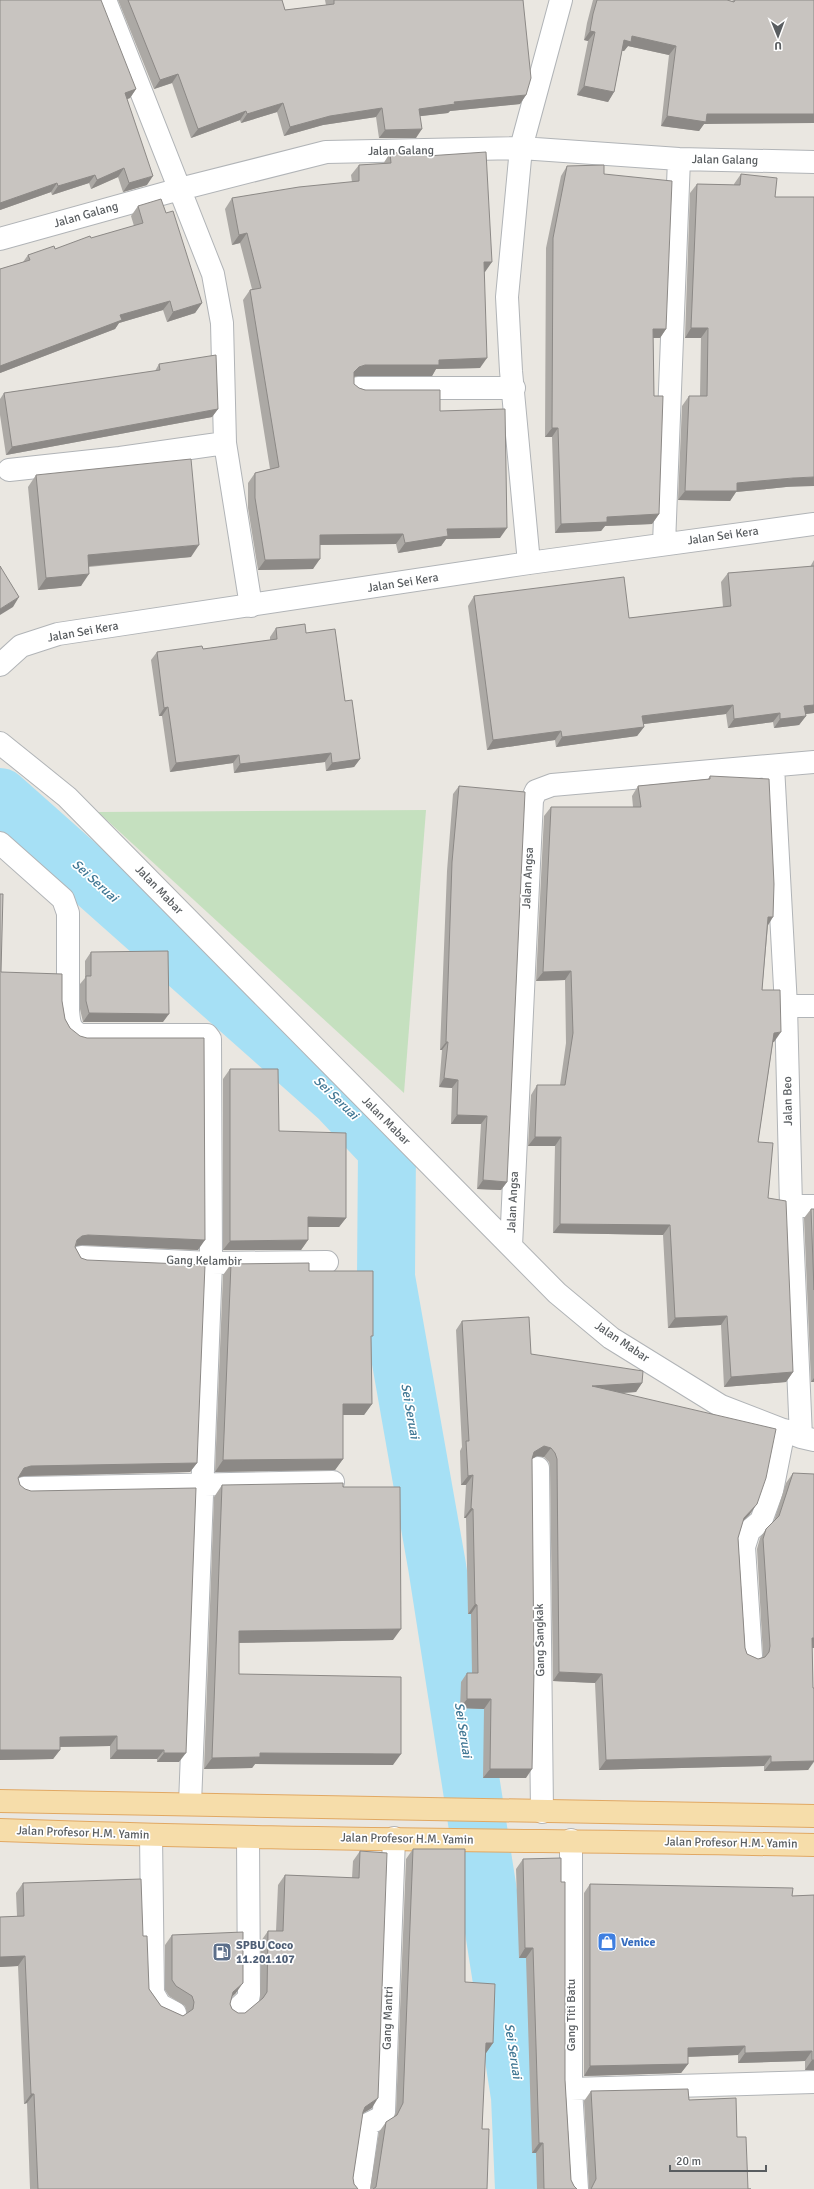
<svg xmlns="http://www.w3.org/2000/svg" width="814" height="2189" font-family="Signika,sans-serif">
<style>
.green{fill:#c5e0bf}
.lines{fill:none;stroke-linecap:round;stroke-linejoin:round}
.river{stroke:#a6e0f5;stroke-width:58}
.minor-casing{stroke:#b1b4b7;stroke-width:24}
.major-casing{stroke:#e1a863;stroke-width:24}
.minor{stroke:#fff;stroke-width:22}
.major{stroke:#f6ddaa;stroke-width:22}
.wall{fill:#aca9a5}
.shaded-wall{fill:#8c8986}
.building{fill:#c8c4c0;stroke:#8c8986}
.labels{text-anchor:middle;dominant-baseline:central;stroke-width:3.5;stroke-linejoin:round;paint-order:stroke}
.street-label{font-size:12px;fill:#595d60;stroke:#fff}
.shop-label{font-size:12px;font-weight:bold;fill:#366cbe;stroke:#fff;text-anchor:start}
.service-label{font-size:12px;font-weight:bold;fill:#4e5e75;stroke:#fff;text-anchor:start}
.water-label{font-size:13px;font-style:italic;fill:#407794;stroke:#fff}
</style>
<rect width="100%" height="100%" fill="#eae7e1"/>
<path class="green" d="M 426,810 L 404,1093 L 98,812 Z"/>
<g class="lines">
<path class="river" d="M 0,797 L 339,1098 L 387,1149 L 386,1277 L 437,1566 L 520,2097 L 524,2189"/>
<g class="minor-casing">
<path id="minor" d="M 0,239 L 180,189 L 326,152 L 521,148 L 679,159 L 814,162
M 358,388 L 514,388
M 225,443 L 251,606
M 9,470 L 120,458 L 225,443 L 222,323 L 213,274 L 105,0
M 664,544 L 679,159
M 529,563 L 511,371 L 507,297 L 521,148 L 561,0
M 0,665 L 21,646 L 58,634 L 529,563 L 814,524
M 0,743 L 67,797 L 557,1293 L 611,1338 L 721,1406 L 801,1437 L 814,1440
M 773,766 L 786,1006 L 791,1206 L 801,1437
M 0,843 L 63,899 L 68,913 L 68,1010 C 69,1022 69,1029 80,1035 L 207,1035 L 210,1039 L 211,1263 L 190,1804
M 786,1006 L 814,1006
M 791,1206 L 814,1206
M 511,1246 L 532,800 L 536,791 L 552,785 L 814,762
M 81,1257 L 211,1263 L 327,1262
M 538,1468 L 542,1812
M 24,1488 L 333,1482
M 751,1656 L 744,1547 L 749,1531 L 761,1521 L 772,1491 L 784,1430
M 151,1835 L 153,1993 L 160,2005 L 175,2013
M 571,1840 L 571,2089 L 577,2189
M 235,2011 L 248,1999 L 249,1994 L 248,1837
M 571,2089 L 814,2082
M 359,2189 L 368,2124 L 380,2118 L 384,2112 L 394,1838"/>
</g>
<g class="major-casing">
<path id="major" d="M 0,1801 L 814,1816
M 0,1830 C 271,1840 543,1840 814,1845"/>
</g>
<use href="#minor" class="minor"/>
<use href="#major" class="major"/>
</g>
<path class="wall" d="M 0,0 L 136,89 L 130,98 L 127,99 L 147,185 L 123,192 L 118,177 L 91,189 L 89,183 L 52,195 L 51,192 L 0,210 Z
M 118,0 L 282,0 L 285,10 L 326,5 L 325,0 L 523,0 L 526,95 L 520,104 L 450,111 L 448,113 L 420,116 L 416,138 L 379,138 L 376,117 L 323,125 L 284,136 L 277,112 L 241,123 L 240,120 L 191,138 L 172,83 L 154,89 Z
M 593,0 L 727,0 L 732,1 L 733,0 L 814,0 L 704,124 L 699,131 L 661,126 L 669,55 L 628,46 L 624,51 L 622,51 L 614,92 L 608,102 L 577,95 L 588,41 L 584,40 L 587,23 Z
M 390,153 L 427,156 L 485,272 L 484,272 L 480,368 L 436,369 L 432,376 L 358,376 L 354,377 L 354,384 L 359,388 L 440,411 L 500,538 L 446,539 L 441,546 L 398,553 L 396,544 L 320,545 L 313,569 L 258,570 L 248,508 L 248,483 L 255,473 L 270,469 L 243,300 L 250,290 L 252,289 L 240,243 L 232,245 L 225,209 L 232,198 L 352,182 L 351,175 L 359,165 L 383,164 Z
M 567,166 L 604,174 L 666,329 L 660,338 L 653,338 L 654,396 L 659,514 L 652,524 L 605,526 L 601,531 L 555,533 L 552,437 L 545,437 L 546,248 L 561,176 Z
M 741,174 L 775,197 L 786,487 L 736,492 L 730,501 L 678,500 L 682,406 L 689,396 L 700,396 L 701,338 L 685,338 L 690,193 L 697,184 L 734,185 L 734,184 Z
M 138,206 L 166,213 L 202,303 L 195,313 L 167,322 L 163,310 L 119,323 L 115,329 L 0,373 L 0,269 L 23,262 L 28,255 L 55,249 L 134,226 L 131,216 Z
M 159,364 L 218,409 L 212,417 L 6,455 L 0,415 L 0,399 L 4,393 L 155,371 Z
M 36,475 L 191,557 L 89,567 L 81,586 L 38,590 L 28,487 Z
M 814,560 L 814,713 L 805,714 L 806,716 L 799,725 L 774,728 L 773,722 L 728,728 L 726,714 L 643,724 L 644,727 L 637,736 L 556,747 L 555,740 L 487,750 L 468,606 L 474,596 L 629,618 L 723,607 L 721,582 L 728,573 L 810,567 Z
M 276,628 L 306,633 L 345,701 L 360,759 L 354,767 L 326,771 L 325,762 L 234,773 L 233,763 L 170,772 L 162,716 L 159,716 L 151,660 L 157,652 L 203,649 L 270,640 L 270,637 Z
M 710,776 L 768,926 L 762,990 L 774,1042 L 773,1042 L 758,1142 L 768,1198 L 793,1372 L 786,1382 L 724,1387 L 721,1325 L 668,1328 L 663,1235 L 553,1233 L 555,1146 L 528,1146 L 531,1095 L 537,1085 L 560,1085 L 566,1043 L 565,980 L 536,981 L 544,816 L 551,807 L 633,807 L 632,796 L 638,786 L 708,779 Z
M 459,786 L 507,1182 L 501,1190 L 477,1189 L 481,1124 L 451,1124 L 452,1088 L 439,1087 L 442,1050 L 440,1050 L 447,871 L 453,794 Z
M 91,952 L 163,1022 L 83,1022 L 80,1009 L 80,984 L 85,978 L 85,961 Z
M 1,972 L 62,1001 L 65,1019 L 198,1250 L 82,1245 L 76,1246 L 75,1247 L 197,1463 L 190,1472 L 24,1476 L 19,1477 L 18,1478 L 20,1485 L 179,1762 L 157,1762 L 157,1759 L 110,1759 L 110,1746 L 60,1747 L 60,1750 L 53,1759 L 0,1760 Z
M 230,1069 L 279,1131 L 346,1218 L 339,1227 L 308,1227 L 308,1240 L 301,1250 L 223,1250 L 223,1079 Z
M 811,1209 L 814,1209 L 814,1382 L 811,1382 L 804,1218 Z
M 231,1264 L 309,1271 L 371,1339 L 372,1404 L 364,1415 L 343,1415 L 343,1459 L 335,1470 L 215,1472 L 223,1275 Z
M 462,1321 L 531,1354 L 642,1383 L 636,1392 L 623,1393 L 750,1514 L 743,1521 L 738,1538 L 745,1648 L 747,1654 L 758,1659 L 763,1657 L 763,1655 L 757,1549 L 760,1538 L 766,1529 L 774,1521 L 786,1483 L 793,1473 L 814,1648 L 812,1648 L 813,1688 L 814,1688 L 814,1762 L 808,1770 L 764,1771 L 764,1766 L 599,1770 L 595,1683 L 553,1681 L 550,1468 L 549,1462 L 544,1457 L 537,1456 L 532,1459 L 526,1778 L 483,1778 L 484,1709 L 460,1708 L 461,1682 L 467,1673 L 472,1673 L 471,1614 L 468,1614 L 466,1518 L 464,1518 L 466,1485 L 461,1485 L 460,1451 L 462,1447 L 456,1330 Z
M 222,1485 L 343,1487 L 393,1640 L 239,1643 L 239,1674 L 393,1765 L 255,1764 L 252,1768 L 204,1769 L 214,1497 Z
M 413,1849 L 465,1982 L 493,2043 L 486,2053 L 485,2053 L 482,2129 L 487,2189 L 370,2189 L 379,2132 L 386,2122 L 394,2117 L 396,2112 L 406,1859 Z
M 360,1851 L 372,2108 L 362,2114 L 353,2178 L 354,2184 L 358,2189 L 30,2189 L 27,2103 L 24,2104 L 18,1966 L 0,1967 L 0,1917 L 17,1916 L 16,1893 L 23,1883 L 143,1936 L 149,1989 L 161,2006 L 183,2016 L 187,2013 L 185,2006 L 169,1996 L 165,1990 L 165,1945 L 172,1935 L 236,1993 L 232,1997 L 230,2004 L 232,2009 L 238,2013 L 245,2013 L 260,2001 L 261,1941 L 268,1931 L 276,1931 L 278,1885 L 285,1875 L 352,1878 L 353,1861 Z
M 523,1859 L 565,2080 L 571,2180 L 574,2186 L 577,2189 L 537,2189 L 536,2153 L 532,2153 L 526,1958 L 519,1958 L 516,1869 Z
M 590,1884 L 792,1896 L 814,1895 L 814,2070 L 805,2070 L 805,2061 L 738,2063 L 738,2055 L 688,2057 L 688,2064 L 681,2073 L 584,2076 L 584,1893 Z
M 591,2091 L 689,2100 L 737,2137 L 748,2189 L 751,2189 L 589,2189 L 584,2101 Z"/>
<path class="shaded-wall" d="M 590,31 L 595,32 L 588,41 L 584,40 Z
M 632,36 L 676,46 L 669,55 L 628,46 L 624,51 L 618,50 L 624,40 Z
M 178,74 L 172,83 L 154,89 L 160,80 Z
M 584,86 L 614,92 L 608,102 L 577,95 Z
M 136,89 L 130,98 L 119,102 L 125,93 Z
M 526,95 L 520,104 L 450,111 L 448,113 L 413,117 L 419,109 L 454,102 Z
M 283,103 L 277,112 L 241,123 L 247,114 Z
M 382,108 L 376,117 L 323,125 L 284,136 L 290,127 L 330,116 Z
M 246,111 L 240,120 L 191,138 L 198,129 Z
M 707,114 L 814,114 L 814,123 L 704,124 L 699,131 L 661,126 L 667,116 Z
M 422,129 L 416,138 L 379,138 L 385,130 Z
M 124,168 L 118,177 L 91,189 L 97,180 Z
M 95,175 L 89,183 L 52,195 L 58,186 Z
M 153,176 L 147,185 L 123,192 L 129,183 Z
M 57,183 L 51,192 L 0,210 L 0,203 Z
M 247,233 L 240,243 L 232,245 L 239,235 Z
M 484,262 L 492,262 L 485,272 L 477,272 Z
M 170,301 L 163,310 L 119,323 L 115,329 L 0,373 L 0,366 L 120,315 Z
M 202,303 L 195,313 L 167,322 L 173,312 Z
M 691,328 L 708,328 L 701,338 L 685,338 Z
M 653,329 L 666,329 L 660,338 L 647,338 Z
M 487,358 L 480,368 L 436,369 L 432,376 L 358,376 L 351,377 L 354,372 L 359,367 L 365,365 L 439,360 Z
M 218,409 L 212,417 L 6,455 L 12,447 Z
M 552,428 L 558,428 L 552,437 L 545,437 Z
M 814,477 L 814,486 L 786,487 L 736,492 L 730,501 L 678,500 L 685,491 L 737,483 L 793,478 Z
M 659,514 L 652,524 L 605,526 L 601,531 L 555,533 L 561,524 L 607,517 Z
M 507,528 L 500,538 L 446,539 L 441,546 L 398,553 L 405,543 L 447,529 Z
M 403,534 L 396,544 L 312,545 L 320,535 Z
M 199,545 L 191,557 L 79,567 L 88,555 Z
M 320,559 L 313,569 L 258,570 L 265,560 Z
M 89,574 L 81,586 L 38,590 L 46,578 Z
M 19,597 L 13,607 L 0,615 L 0,609 Z
M 733,705 L 726,714 L 636,725 L 642,716 Z
M 814,705 L 814,713 L 798,715 L 804,706 Z
M 168,707 L 162,716 L 159,716 L 164,708 Z
M 780,713 L 773,722 L 728,728 L 734,719 Z
M 806,716 L 799,725 L 774,728 L 780,719 Z
M 644,727 L 637,736 L 556,747 L 562,737 Z
M 561,731 L 555,740 L 487,750 L 493,740 Z
M 331,753 L 325,762 L 234,773 L 240,764 Z
M 239,755 L 233,763 L 170,772 L 176,763 Z
M 360,759 L 354,767 L 326,771 L 332,763 Z
M 768,917 L 773,917 L 767,927 Z
M 571,971 L 565,980 L 536,981 L 543,972 Z
M 89,1013 L 169,1014 L 163,1022 L 83,1022 Z
M 781,1032 L 774,1042 L 768,1043 L 774,1033 Z
M 446,1042 L 448,1042 L 442,1050 L 440,1050 Z
M 444,1078 L 458,1080 L 452,1088 L 439,1087 Z
M 457,1115 L 487,1116 L 481,1124 L 451,1124 Z
M 535,1137 L 561,1137 L 555,1146 L 528,1146 Z
M 483,1180 L 507,1182 L 501,1190 L 477,1189 Z
M 308,1217 L 346,1218 L 339,1227 L 301,1227 Z
M 560,1224 L 670,1225 L 663,1235 L 553,1233 Z
M 88,1235 L 205,1240 L 198,1250 L 82,1245 L 76,1246 L 77,1240 L 82,1236 Z
M 308,1240 L 301,1250 L 223,1250 L 230,1241 Z
M 727,1316 L 721,1325 L 668,1328 L 675,1318 Z
M 793,1372 L 786,1382 L 724,1387 L 731,1377 Z
M 814,1378 L 814,1382 L 811,1382 Z
M 642,1383 L 636,1392 L 586,1395 L 592,1386 Z
M 343,1404 L 372,1404 L 364,1415 L 335,1415 Z
M 544,1446 L 551,1448 L 544,1457 L 537,1456 L 527,1462 L 534,1452 Z
M 343,1459 L 335,1470 L 215,1472 L 223,1460 Z
M 197,1463 L 190,1472 L 24,1476 L 17,1478 L 24,1468 L 31,1466 Z
M 473,1475 L 466,1485 L 461,1485 L 468,1476 Z
M 757,1504 L 750,1514 L 737,1527 L 744,1518 Z
M 471,1508 L 473,1509 L 466,1518 L 464,1518 Z
M 475,1604 L 477,1605 L 471,1614 L 468,1614 Z
M 401,1629 L 393,1640 L 231,1643 L 239,1631 Z
M 812,1638 L 814,1638 L 814,1648 L 805,1647 Z
M 559,1672 L 602,1674 L 595,1683 L 553,1681 Z
M 467,1699 L 491,1699 L 484,1709 L 460,1708 Z
M 117,1736 L 110,1746 L 53,1747 L 60,1737 Z
M 0,1750 L 60,1750 L 53,1759 L 0,1760 Z
M 117,1750 L 164,1750 L 157,1759 L 110,1759 Z
M 164,1753 L 186,1753 L 179,1762 L 157,1762 Z
M 260,1753 L 401,1754 L 393,1765 L 255,1764 L 252,1768 L 204,1769 L 212,1758 Z
M 771,1756 L 764,1766 L 599,1770 L 606,1760 Z
M 814,1761 L 808,1770 L 764,1771 L 771,1762 Z
M 490,1769 L 532,1769 L 526,1778 L 483,1778 Z
M 525,1948 L 533,1948 L 526,1958 L 519,1958 Z
M 25,1956 L 18,1966 L 0,1967 L 0,1957 Z
M 243,1983 L 236,1993 L 226,2002 L 233,1992 Z
M 486,2043 L 493,2043 L 486,2053 L 479,2053 Z
M 745,2046 L 738,2055 L 681,2057 L 688,2048 Z
M 812,2051 L 805,2061 L 738,2063 L 745,2053 Z
M 812,2060 L 814,2060 L 814,2070 L 805,2070 Z
M 688,2064 L 681,2073 L 584,2076 L 590,2066 Z
M 31,2094 L 34,2094 L 27,2103 L 24,2104 Z
M 378,2098 L 372,2108 L 358,2116 L 365,2107 Z
M 539,2143 L 543,2143 L 536,2153 L 532,2153 Z"/>
<path class="building" d="M 0,0 L 101,0 L 136,89 L 125,93 L 153,176 L 129,183 L 124,168 L 97,180 L 95,175 L 58,186 L 57,183 L 0,203 Z
M 128,0 L 282,0 L 285,10 L 334,4 L 334,0 L 523,0 L 531,78 L 526,95 L 454,102 L 455,104 L 419,109 L 422,129 L 385,130 L 382,108 L 330,116 L 290,127 L 283,103 L 247,114 L 246,111 L 198,129 L 178,74 L 160,80 Z
M 597,0 L 727,0 L 734,2 L 735,0 L 814,0 L 814,114 L 707,114 L 706,122 L 667,116 L 676,46 L 632,36 L 631,42 L 624,40 L 614,92 L 584,86 L 595,32 L 590,31 L 593,14 Z
M 427,152 L 427,156 L 486,152 L 492,262 L 484,262 L 487,358 L 439,360 L 439,365 L 365,365 L 359,367 L 354,372 L 354,384 L 359,388 L 365,390 L 440,390 L 440,411 L 505,409 L 507,528 L 447,529 L 448,536 L 405,543 L 403,534 L 320,535 L 320,559 L 265,560 L 255,498 L 255,473 L 279,467 L 250,290 L 261,288 L 247,233 L 239,235 L 232,198 L 299,187 L 359,181 L 359,165 L 391,163 L 390,153 Z
M 604,165 L 604,174 L 672,181 L 666,329 L 653,329 L 654,396 L 663,396 L 659,514 L 607,517 L 607,522 L 561,524 L 558,428 L 552,428 L 553,238 L 567,166 Z
M 741,174 L 777,178 L 775,197 L 814,197 L 814,477 L 793,478 L 737,483 L 737,491 L 685,491 L 689,396 L 707,396 L 708,328 L 691,328 L 697,184 L 740,185 Z
M 161,199 L 166,213 L 173,211 L 202,303 L 173,312 L 170,301 L 120,315 L 122,320 L 0,366 L 0,269 L 30,260 L 28,255 L 54,246 L 55,249 L 90,236 L 91,238 L 143,223 L 138,206 Z
M 216,355 L 218,409 L 12,447 L 4,393 L 160,370 L 159,364 Z
M 191,459 L 199,545 L 88,555 L 89,574 L 46,578 L 36,475 Z
M 0,566 L 19,597 L 0,609 Z
M 814,566 L 814,705 L 804,706 L 806,716 L 780,719 L 780,713 L 734,719 L 733,705 L 642,716 L 644,727 L 562,737 L 561,731 L 493,740 L 474,596 L 624,577 L 629,618 L 731,606 L 728,573 Z
M 305,624 L 306,633 L 335,629 L 345,701 L 352,700 L 360,759 L 332,763 L 331,753 L 240,764 L 239,755 L 176,763 L 168,707 L 164,708 L 157,652 L 202,646 L 203,649 L 277,639 L 276,628 Z
M 710,776 L 769,779 L 774,884 L 773,917 L 768,917 L 762,990 L 780,990 L 781,1032 L 774,1033 L 758,1142 L 773,1143 L 768,1198 L 786,1201 L 793,1372 L 731,1377 L 727,1316 L 675,1318 L 670,1225 L 560,1224 L 561,1137 L 535,1137 L 537,1085 L 565,1085 L 573,1033 L 571,971 L 543,972 L 551,807 L 641,807 L 638,786 L 710,779 Z
M 459,786 L 525,792 L 507,1182 L 483,1180 L 487,1116 L 457,1115 L 458,1080 L 444,1078 L 448,1042 L 446,1042 L 452,862 Z
M 0,894 L 3,894 L 1,972 L 62,974 L 62,1001 L 65,1019 L 70,1028 L 80,1036 L 87,1038 L 204,1038 L 205,1240 L 88,1235 L 82,1236 L 77,1240 L 75,1247 L 81,1258 L 87,1260 L 205,1265 L 197,1463 L 31,1466 L 24,1468 L 18,1478 L 20,1485 L 25,1489 L 31,1491 L 196,1488 L 186,1753 L 164,1753 L 164,1750 L 117,1750 L 117,1736 L 60,1737 L 60,1750 L 0,1750 Z
M 168,951 L 169,1014 L 89,1013 L 86,1001 L 86,976 L 91,976 L 91,952 Z
M 230,1069 L 278,1069 L 279,1131 L 346,1133 L 346,1218 L 308,1217 L 308,1240 L 230,1241 Z
M 811,1209 L 814,1209 L 814,1290 Z
M 309,1263 L 309,1271 L 373,1271 L 373,1336 L 371,1336 L 372,1404 L 343,1404 L 343,1459 L 223,1460 L 231,1264 Z
M 529,1317 L 531,1354 L 643,1371 L 642,1383 L 592,1386 L 776,1429 L 766,1478 L 757,1504 L 744,1518 L 738,1538 L 745,1648 L 747,1654 L 758,1659 L 765,1657 L 769,1652 L 770,1646 L 763,1539 L 766,1529 L 779,1516 L 793,1473 L 814,1474 L 814,1638 L 812,1638 L 813,1688 L 814,1688 L 814,1761 L 771,1762 L 771,1756 L 606,1760 L 602,1674 L 559,1672 L 557,1459 L 555,1453 L 551,1448 L 544,1446 L 534,1452 L 532,1459 L 534,1671 L 532,1769 L 490,1769 L 491,1699 L 467,1699 L 467,1673 L 478,1673 L 477,1605 L 475,1604 L 473,1509 L 471,1508 L 473,1475 L 468,1476 L 466,1441 L 469,1441 L 462,1321 Z
M 343,1483 L 343,1487 L 400,1487 L 401,1629 L 239,1631 L 239,1674 L 401,1677 L 401,1754 L 260,1753 L 260,1757 L 212,1758 L 222,1485 Z
M 413,1849 L 465,1849 L 465,1982 L 495,1984 L 493,2043 L 486,2043 L 482,2129 L 489,2129 L 487,2189 L 373,2189 L 376,2187 L 386,2122 L 397,2115 L 403,2103 Z
M 360,1851 L 387,1853 L 378,2098 L 365,2107 L 363,2112 L 353,2178 L 354,2184 L 358,2189 L 38,2189 L 34,2094 L 31,2094 L 25,1956 L 0,1957 L 0,1917 L 24,1916 L 23,1883 L 141,1879 L 143,1936 L 147,1936 L 149,1989 L 161,2006 L 183,2016 L 193,2009 L 194,2002 L 192,1996 L 176,1986 L 172,1980 L 172,1935 L 243,1932 L 243,1983 L 233,1992 L 230,2004 L 232,2009 L 238,2013 L 245,2013 L 263,1998 L 267,1992 L 268,1931 L 283,1931 L 285,1875 L 359,1878 Z
M 561,1858 L 561,1882 L 565,1882 L 565,2080 L 571,2180 L 574,2186 L 577,2189 L 544,2189 L 543,2143 L 539,2143 L 533,1948 L 525,1948 L 523,1859 Z
M 590,1884 L 793,1888 L 792,1896 L 814,1895 L 814,2060 L 812,2060 L 812,2051 L 745,2053 L 745,2046 L 688,2048 L 688,2064 L 590,2066 Z
M 688,2089 L 689,2100 L 736,2098 L 737,2137 L 746,2137 L 748,2189 L 751,2189 L 591,2189 L 596,2179 L 591,2091 Z"/>
<defs>
<g id="shop-square" transform="scale(1)"><rect x="-9" y="-9" width="18" height="18" rx="4" fill="#3f7fe0" stroke="#fff"/><path d="M-5-2.5h2.3a2.7 3.5 0 0 1 5.4 0H5L5.5 6h-11ZM-1.5-2.5h3a1.5 2.3 0 0 0-3 0Z" fill="#fff"/></g>
<g id="fuel-square" transform="scale(1)"><rect x="-9" y="-9" width="18" height="18" rx="4" fill="#5c6f8a" stroke="#fff"/><path d="M-5.5-6h7V0h2V4h1.3V-2.5L3-4.5l.8-.8L6-3V5H2.5V1h-1V6h-7ZM-4.2-4.7v3.2H.2V-4.7Z" fill="#fff"/></g>
</defs>
<g fill-rule="evenodd">
<use href="#shop-square" x="607" y="1942"/>
<use href="#fuel-square" x="222" y="1952"/>
</g>
<g class="labels">
<g class="street-label">
<text transform="translate(401 151) rotate(-1)">Jalan Galang</text>
<text transform="translate(725 160) rotate(1)">Jalan Galang</text>
<text transform="translate(86 215) rotate(-16)">Jalan Galang</text>
<text transform="translate(723 536) rotate(-8)">Jalan Sei Kera</text>
<text transform="translate(403 583) rotate(-9)">Jalan Sei Kera</text>
<text transform="translate(83 632) rotate(-10)">Jalan Sei Kera</text>
<text transform="translate(528 878) rotate(-87)">Jalan Angsa</text>
<text transform="translate(159 890) rotate(46)">Jalan Mabar</text>
<text transform="translate(788 1101) rotate(-91)">Jalan Beo</text>
<text transform="translate(386 1121) rotate(45)">Jalan Mabar</text>
<text transform="translate(513 1202) rotate(-87)">Jalan Angsa</text>
<text transform="translate(204 1261) rotate(1)">Gang Kelambir</text>
<text transform="translate(622 1342) rotate(34)">Jalan Mabar</text>
<text transform="translate(540 1640) rotate(-91)">Gang Sangkak</text>
<text transform="translate(83 1833) rotate(2)">Jalan Profesor H.M. Yamin</text>
<text transform="translate(407 1839) rotate(1)">Jalan Profesor H.M. Yamin</text>
<text transform="translate(731 1843) rotate(1)">Jalan Profesor H.M. Yamin</text>
<text transform="translate(571 2015) rotate(-90)">Gang Titi Batu</text>
<text transform="translate(388 2018) rotate(-88)">Gang Mantri</text>
</g>
<g class="shop-label">
<text x="621" y="1942">Venice</text>
</g>
<g class="service-label">
<text x="236" y="1945">SPBU Coco<tspan x="236" dy="14">11.201.107</tspan></text>
</g>
<g class="water-label">
<text transform="translate(95 881) rotate(42)">Sei Seruai</text>
<text transform="translate(336 1098) rotate(44)">Sei Seruai</text>
<text transform="translate(410 1411) rotate(80)">Sei Seruai</text>
<text transform="translate(463 1730) rotate(81)">Sei Seruai</text>
<text transform="translate(513 2051) rotate(81)">Sei Seruai</text>
</g>
</g>
<g transform="translate(778 36) rotate(179)" stroke="#ffffff" stroke-width="3" paint-order="stroke">
<path d="M0-3L7 15L0 10L-7 15Z" fill="#595d60"/>
<text y="-6" font-size="11" font-weight="bold" text-anchor="middle" fill="#595d60">U</text>
</g>
<path d="M670 2165v6h96v-6" fill="none" stroke="#595d60" stroke-width="2"/>
<text x="676" y="2165" font-size="12" fill="#595d60" stroke="#ffffff" stroke-width="3" paint-order="stroke">20 m</text>
</svg>
